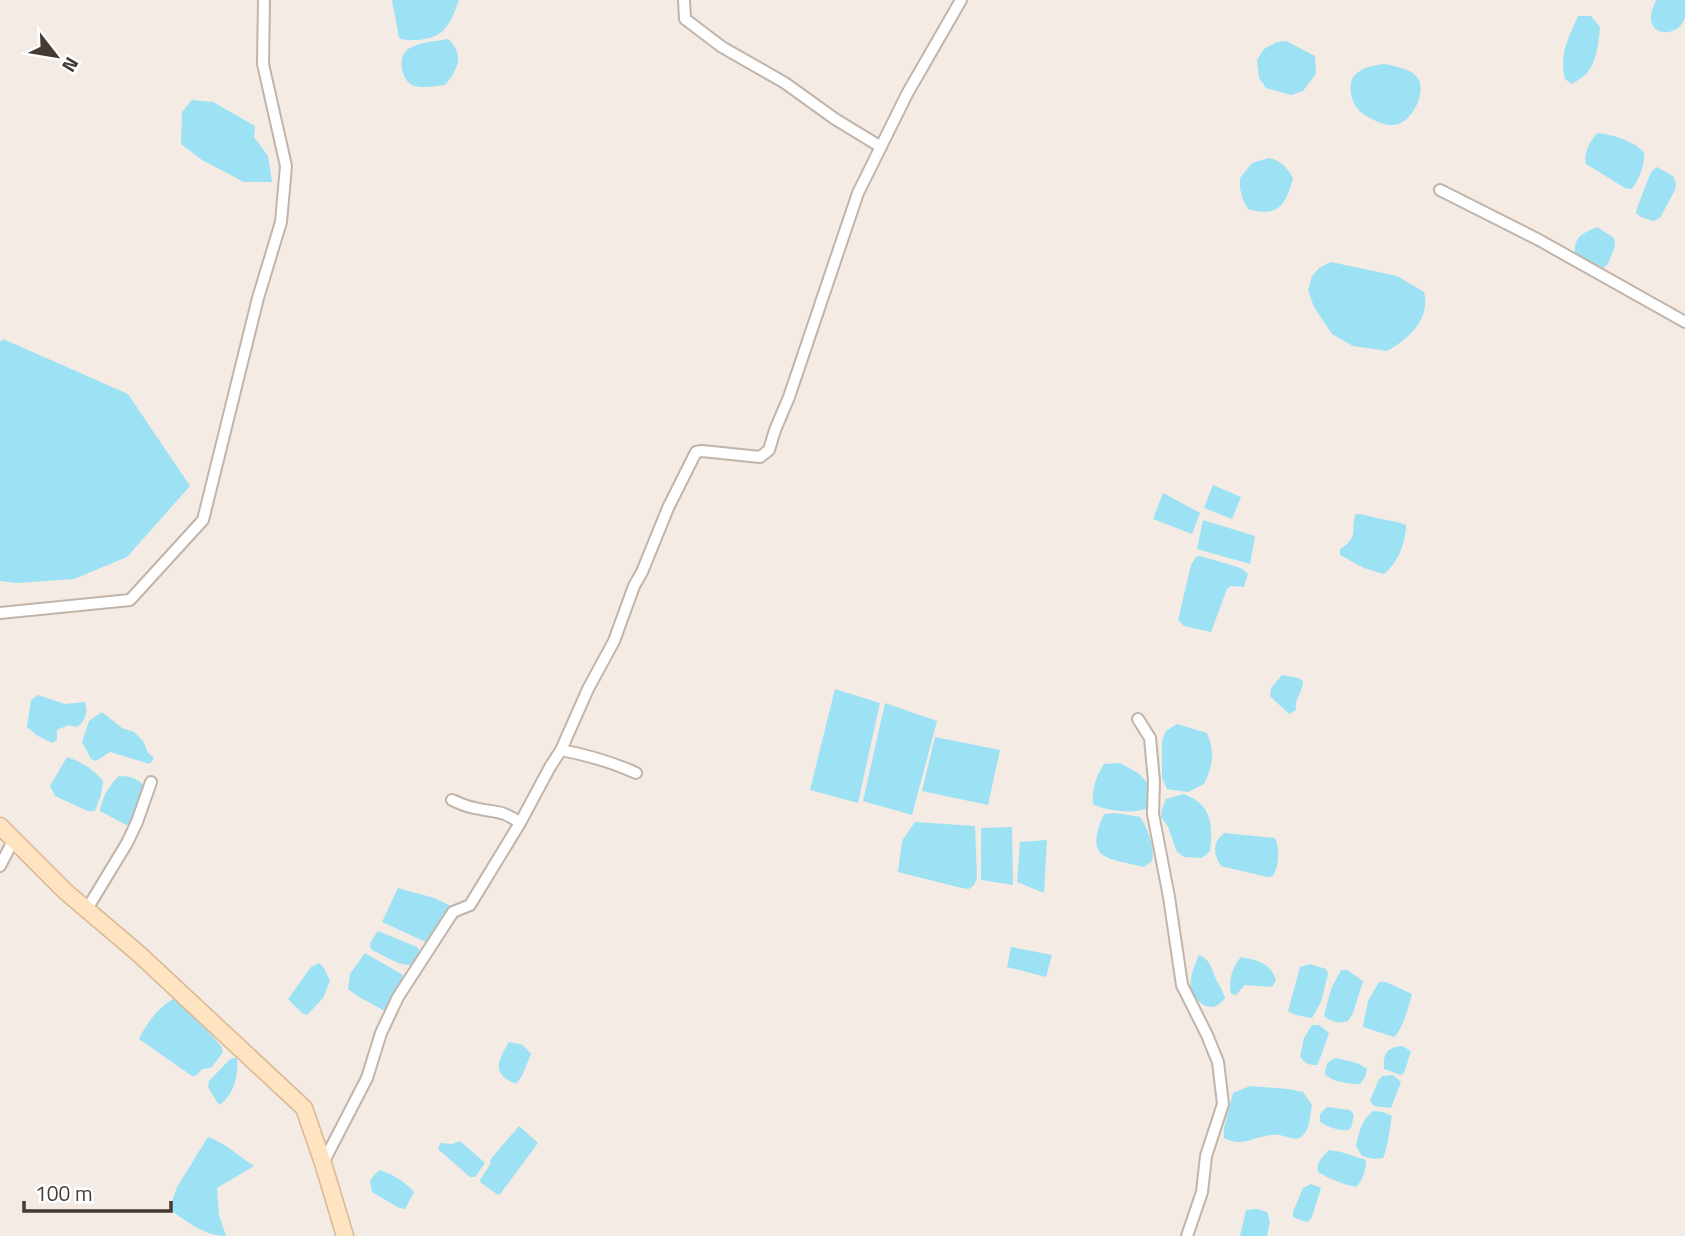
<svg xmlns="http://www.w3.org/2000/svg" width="1685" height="1236" font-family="'Titillium Web',sans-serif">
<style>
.water{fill:#9ce2f4}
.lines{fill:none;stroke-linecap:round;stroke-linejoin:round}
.street-casing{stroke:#c2b4a9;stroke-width:14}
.secondary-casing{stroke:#d9b893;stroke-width:19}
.street{stroke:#fff;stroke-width:10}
.secondary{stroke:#ffe4c2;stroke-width:16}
</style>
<rect width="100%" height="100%" fill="#f3ebe4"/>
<path class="water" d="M 392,0 L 459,0 C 450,25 444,39 416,40 C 409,40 405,41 399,38 Z
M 1656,0 L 1685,0 C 1685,5 1685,12 1685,17 C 1680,37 1649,38 1651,16 C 1651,11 1654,5 1656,0 Z
M 1578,16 L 1591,16 L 1600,27 C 1599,41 1597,61 1587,73 C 1583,77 1577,81 1572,84 L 1565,79 C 1559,54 1568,39 1578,16 Z
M 448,39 C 465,55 458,69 445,85 C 436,86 421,89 412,85 C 400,79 397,53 410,48 C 421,42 436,41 448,39 Z
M 1286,41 L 1315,56 L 1316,74 L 1303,91 L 1291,95 L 1266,88 L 1259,78 L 1257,60 L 1264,49 L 1277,42 Z
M 1384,64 C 1394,66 1407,68 1415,75 C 1429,87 1414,120 1398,124 C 1390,127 1380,123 1372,119 C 1364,115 1356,110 1353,101 C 1344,74 1361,67 1384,64 Z
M 192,100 L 213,102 L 255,126 L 254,137 L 268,156 L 272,182 L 244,182 L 202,160 L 181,144 L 182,112 Z
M 1598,133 C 1613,135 1635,141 1644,153 C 1645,165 1639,179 1632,189 L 1625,188 L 1586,164 C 1583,155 1590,139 1598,133 Z
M 1269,158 C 1282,161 1286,167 1293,178 C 1286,205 1278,218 1248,209 L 1243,200 L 1240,188 L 1240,178 L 1252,163 Z
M 1657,167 L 1673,176 L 1676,184 L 1675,190 L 1660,218 L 1653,221 L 1641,217 L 1636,213 L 1637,208 L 1651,172 Z
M 1597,227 L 1614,238 L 1615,246 L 1608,264 L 1603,268 L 1575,254 C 1574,236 1582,234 1597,227 Z
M 1331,262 L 1397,276 L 1424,292 C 1431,319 1408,340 1387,351 L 1353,346 L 1332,334 L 1314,307 L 1308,290 L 1312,276 L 1319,268 Z
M 3,339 L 128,394 L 190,486 L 127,557 L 74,579 L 17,583 L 0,581 L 0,342 Z
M 1213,485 L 1241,497 L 1232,519 L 1204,508 Z
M 1163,493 L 1200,513 L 1192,534 L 1153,519 Z
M 1356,514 C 1365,514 1372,517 1381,519 C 1390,521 1397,521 1406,525 C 1406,542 1398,563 1384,574 L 1364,568 L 1340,555 L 1340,549 C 1361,536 1349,530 1356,514 Z
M 1203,520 L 1255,536 L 1250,564 L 1197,549 Z
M 1200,556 L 1241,568 L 1248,574 L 1244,587 L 1231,586 L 1227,589 L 1211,632 L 1184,626 L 1178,620 L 1191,565 L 1196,557 Z
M 1282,675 L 1298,678 L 1303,681 C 1303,692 1294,699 1296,710 L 1289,714 L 1270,696 L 1271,688 Z
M 835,689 L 880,703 L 858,803 L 810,790 Z
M 38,695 L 65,704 L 85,702 C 88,713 86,720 77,727 L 68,725 L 57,730 L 57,740 L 52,743 L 38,736 L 27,727 L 31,700 Z
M 885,703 L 937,721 L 912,815 L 863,801 Z
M 102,712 L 122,728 L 134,732 L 143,741 L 148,753 L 154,758 L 150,764 L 110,752 L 96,761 L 91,759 L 82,742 L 89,721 Z
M 1177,724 L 1207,733 C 1215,751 1213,766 1204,784 L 1188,792 L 1167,789 L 1162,778 L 1162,741 L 1166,731 Z
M 935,737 L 1000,750 L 988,805 L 922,791 Z
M 67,757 C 82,762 93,769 103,781 L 101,795 L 95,811 L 88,811 L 55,796 L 50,786 Z
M 1120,763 L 1138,773 L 1150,785 L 1149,807 C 1138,815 1104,811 1093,804 C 1092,788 1096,777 1104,764 Z
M 119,776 C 131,776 138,779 146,787 L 134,823 L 126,825 L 100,811 C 101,799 110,784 119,776 Z
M 1184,794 C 1212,805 1213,824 1210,851 L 1202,858 L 1184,857 L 1177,852 L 1168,827 L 1161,817 L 1162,809 L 1166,799 Z
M 1116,813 L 1140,817 C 1148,829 1155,847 1152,861 L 1144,867 C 1108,858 1083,861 1104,814 Z
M 915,822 L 975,826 L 977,878 L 974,885 L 969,889 L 962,888 L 898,872 L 902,841 Z
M 1012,827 L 1013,885 L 981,880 L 981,828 Z
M 1224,833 L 1275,838 C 1280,849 1279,866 1273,876 L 1267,877 L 1221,866 C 1213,853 1212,844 1224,833 Z
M 1047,840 L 1044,893 L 1017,882 L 1020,842 Z
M 398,888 L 434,898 L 451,906 L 428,943 L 382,922 Z
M 378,931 L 417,947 L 420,951 L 413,966 L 398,963 L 372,950 L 370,947 L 371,941 Z
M 1011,947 L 1052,955 L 1046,977 L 1007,967 Z
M 365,953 L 403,975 L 399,988 L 385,1011 L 359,997 L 348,989 L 350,974 Z
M 1199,955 C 1212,960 1212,972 1218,983 C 1221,988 1223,992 1225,998 C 1222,1002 1217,1007 1211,1007 C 1202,1007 1192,996 1191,988 C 1189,979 1195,964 1199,955 Z
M 1241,957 C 1257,960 1271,963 1276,980 L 1272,987 L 1245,985 L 1236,995 L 1231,994 C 1228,981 1232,968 1241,957 Z
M 319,963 L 324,968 L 330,981 L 323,998 L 307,1015 L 302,1013 L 288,999 L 311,967 Z
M 1310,964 L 1326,969 L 1328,974 L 1321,1002 L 1312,1018 L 1296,1015 L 1288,1011 L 1300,967 Z
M 1341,970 L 1347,970 L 1363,981 L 1353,1013 L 1348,1021 C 1339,1024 1331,1022 1324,1016 L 1331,989 Z
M 1379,982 L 1386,982 L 1412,994 C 1408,1008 1404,1027 1394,1037 L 1363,1027 L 1368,1001 Z
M 177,997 L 221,1046 L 223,1052 L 211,1068 L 202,1069 L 197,1075 L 192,1076 L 139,1039 C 147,1022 160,1005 177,997 Z
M 1312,1025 L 1319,1025 L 1329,1033 L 1321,1056 L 1317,1065 C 1309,1065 1306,1064 1300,1057 L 1304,1038 Z
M 509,1042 L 523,1045 L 531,1054 L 522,1076 L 516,1084 C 490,1073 498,1061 509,1042 Z
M 1402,1046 L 1411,1051 L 1404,1073 L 1401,1075 L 1384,1069 C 1383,1055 1386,1047 1402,1046 Z
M 233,1058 L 237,1058 C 239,1074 234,1096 219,1105 L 208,1087 L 209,1081 L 229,1060 Z
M 1336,1058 L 1357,1063 L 1367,1069 L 1365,1077 L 1360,1084 C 1349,1084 1332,1082 1325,1074 C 1326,1065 1327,1061 1336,1058 Z
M 1393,1075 L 1401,1082 L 1391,1108 L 1374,1106 L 1370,1101 L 1378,1081 L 1382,1076 Z
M 1250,1086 L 1288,1089 L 1303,1092 L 1312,1105 C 1310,1115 1310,1131 1301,1137 C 1294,1141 1286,1136 1279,1135 C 1258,1133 1244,1149 1224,1138 L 1224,1128 L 1233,1093 Z
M 1327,1107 L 1350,1110 L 1354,1115 C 1353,1118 1352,1126 1351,1128 C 1344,1134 1326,1126 1320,1122 L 1320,1114 Z
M 1373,1111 L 1383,1112 L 1392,1116 C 1389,1131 1389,1144 1383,1158 L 1374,1159 L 1362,1156 L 1356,1146 C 1359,1132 1361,1121 1373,1111 Z
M 519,1126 L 538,1143 L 501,1193 L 498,1195 L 480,1182 L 480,1180 L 491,1163 L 490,1160 Z
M 208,1137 C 226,1143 238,1156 254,1166 L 217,1188 L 219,1215 L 226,1236 C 205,1236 186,1221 169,1209 L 177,1187 Z
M 460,1141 L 485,1163 L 475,1177 L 470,1177 L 438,1149 L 440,1143 L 452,1144 Z
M 1329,1150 L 1341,1152 L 1366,1160 C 1366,1170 1363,1180 1356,1187 C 1342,1184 1330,1179 1318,1172 C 1316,1162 1322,1157 1329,1150 Z
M 380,1170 C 394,1175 404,1181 414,1192 L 405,1209 L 399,1208 L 372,1192 L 370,1181 L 374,1175 Z
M 1311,1184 L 1321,1188 L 1312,1217 L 1309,1221 L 1306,1222 L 1293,1217 L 1293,1212 L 1303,1188 Z
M 1257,1209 L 1267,1212 L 1270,1221 L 1267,1236 L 1240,1236 L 1246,1210 Z"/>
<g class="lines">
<g class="street-casing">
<path id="street" d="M 684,0 L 685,19 L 722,47 L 785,83 L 835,119 L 881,147
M 1440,190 L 1539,240 L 1685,322
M 0,613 L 130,600 L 203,520 L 258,298 L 281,222 L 286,166 L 263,64 L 264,0
M 1138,719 L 1150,738 L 1154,781 L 1153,814 L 1169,897 L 1182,985 L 1207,1035 L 1218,1062 L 1223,1104 L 1206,1156 L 1202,1192 L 1187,1236
M 561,750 C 587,755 612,762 636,773
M 452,800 C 459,803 467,807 475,808 C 495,813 501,809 520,823
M 0,866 L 14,839
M 87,909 L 127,843 L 137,822 L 151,782
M 323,1163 L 367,1078 L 381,1033 L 398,997 L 453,912 L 470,905 L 520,823 L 550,767 L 561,750 L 588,689 L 614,641 L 634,586 L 642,572 L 668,508 L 696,452 L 702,451 L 760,457 L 769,450 L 775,430 L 789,397 L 858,193 L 907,94 L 961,0"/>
</g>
<g class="secondary-casing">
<path id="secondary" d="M 0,826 L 66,892 L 139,954 L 304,1108 L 323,1163 L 345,1236"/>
</g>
<use href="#street" class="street"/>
<use href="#secondary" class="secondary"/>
</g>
<g transform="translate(56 56) rotate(121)" stroke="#ffffff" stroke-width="5" paint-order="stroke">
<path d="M0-5L12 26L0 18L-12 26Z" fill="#453b34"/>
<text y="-10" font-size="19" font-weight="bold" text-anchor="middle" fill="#453b34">N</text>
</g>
<path d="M24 1201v10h147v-10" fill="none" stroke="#453b34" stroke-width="3.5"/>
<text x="35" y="1201" font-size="21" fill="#453b34" stroke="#ffffff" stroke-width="5" paint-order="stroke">100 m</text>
</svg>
